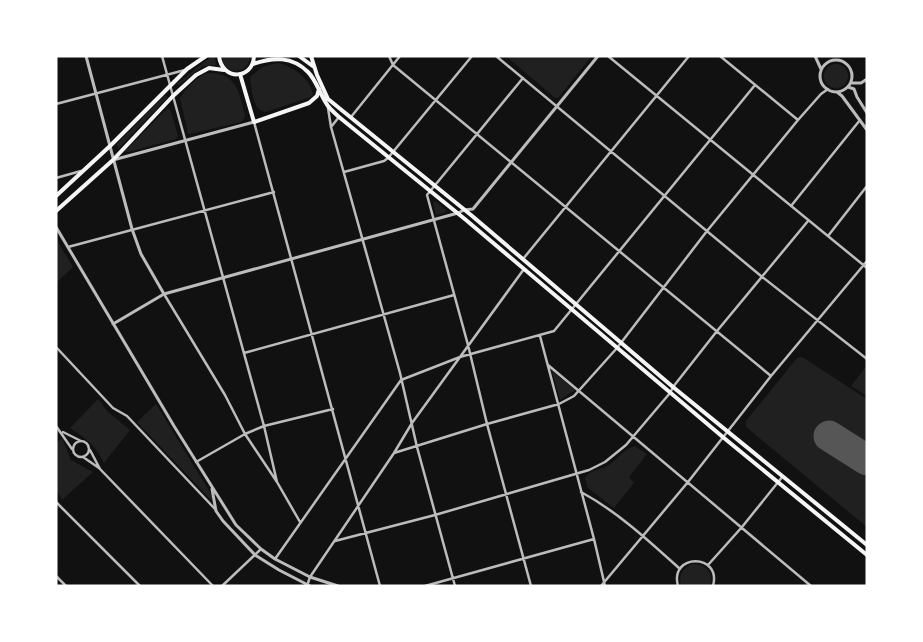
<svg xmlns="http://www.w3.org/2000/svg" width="923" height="642" font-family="Helvetica,sans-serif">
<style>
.green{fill:#202020}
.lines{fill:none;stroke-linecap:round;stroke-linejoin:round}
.runway{stroke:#565656;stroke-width:31}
.minor{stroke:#bcbcbc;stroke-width:2.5}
.tertiary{stroke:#bcbcbc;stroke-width:3}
.secondary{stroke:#f5f5f5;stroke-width:4}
</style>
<rect width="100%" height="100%" fill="#111"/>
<path class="green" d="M 212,56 L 215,56 L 216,65 L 203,66 L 179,85 L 177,84 Z
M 222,56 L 250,56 C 249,76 223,76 222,56 Z
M 506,56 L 592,56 L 558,98 L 555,98 Z
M 278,63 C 294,67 311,79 313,96 L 266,112 C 252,111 252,89 250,77 L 262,67 Z
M824 76a12 12 0 1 1 24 0a12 12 0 1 1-24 0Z
M 207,73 C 237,72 239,92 245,115 L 244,119 L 241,122 L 190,134 L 188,133 L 180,98 C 186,88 197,77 207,73 Z
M 165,95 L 168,97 L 119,148 L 116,145 Z
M 168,108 L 171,111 L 178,136 L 176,139 L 128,152 L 125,151 Z
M 433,202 L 436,202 L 446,210 L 446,212 L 436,215 Z
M 56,239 L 73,267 L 56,283 Z
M 802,357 L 867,399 L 867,444 L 834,423 L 830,422 L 817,441 L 817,445 L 867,477 L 867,527 L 746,427 L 746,421 L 797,358 Z
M 865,368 L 867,368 L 867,396 L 851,386 Z
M 552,371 L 575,390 L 560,400 Z
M 98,399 L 108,412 L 130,430 L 104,463 C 96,446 86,438 70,428 Z
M 156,404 L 211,494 L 213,498 L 211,500 L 137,422 Z
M 62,438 L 71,460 L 93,472 L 62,500 L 56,489 L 56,443 Z
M 635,446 L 647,454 L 629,477 L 634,483 L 614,508 L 588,488 L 585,478 C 590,469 601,470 609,465 C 618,459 625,448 635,446 Z
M 693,564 C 706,564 714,573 710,586 L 681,586 C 678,575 683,567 693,564 Z"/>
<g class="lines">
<path class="runway" d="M 829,436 L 867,460"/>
<path class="minor" d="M 162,56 L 264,426 L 277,482
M 389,56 L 393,65 L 771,376
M 496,56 L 761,276 L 867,359
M 608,56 L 867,268
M 720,56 L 798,120
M 523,78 L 427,195 L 468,345 L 487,424 L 531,586
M 56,104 L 185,70
M 328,108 L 331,127 L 400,373 L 417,447 L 455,586
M 351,117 L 400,56
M 254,122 L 380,586
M 331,127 L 339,117
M 344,172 L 384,161 L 388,158 L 472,56
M 56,178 L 81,171
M 791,206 L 860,120
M 828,236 L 867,186
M 68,247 L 274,192
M 523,259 L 689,56
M 164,294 L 225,395 L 245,434 L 277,482 L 300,522
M 540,336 L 594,539 L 605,586
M 56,347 L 113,408 L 127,416 L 216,510
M 244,353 L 454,295
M 548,365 L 811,586
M 56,426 L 72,449
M 63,432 L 81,441
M73 449a8 8 0 1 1 16 0a8 8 0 1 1-16 0Z
M 90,450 L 100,469 L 213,586
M 394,453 L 487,424 L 559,404 L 574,396 L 617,348 L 707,231 L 798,120 L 821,94 L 828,89
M 83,457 L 99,468
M 196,462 L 245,434 L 264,426 L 333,409
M 581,492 C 618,512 649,541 680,569
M 56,502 L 140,586
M 335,541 L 435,515 L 589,470 L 605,462 L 626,445 L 670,393 L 673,387 L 717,331 L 808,221
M 275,559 L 401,380 L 460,357 L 554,331 L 755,85
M 708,565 L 742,527 L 783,476
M 56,576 L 66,586
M 222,586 L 261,549
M 307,586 L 310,577 L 394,453 L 412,423 L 524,269
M 425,586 L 594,539
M 601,586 L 688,482 L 771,376 L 867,261
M 678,586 C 669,553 722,553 713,586"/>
<path class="tertiary" d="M 86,56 L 132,229 L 141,254 L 164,294
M 815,56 L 821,69
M820 76a16 16 0 1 1 32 0a16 16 0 1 1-32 0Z
M 851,83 L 861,83 L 867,79
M 848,87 L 854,89 L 857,97 L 867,113
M 837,92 L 842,96 L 867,130
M 113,160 L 254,122
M 56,227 L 174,426 L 236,525 L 261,549 L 275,559 L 310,577 L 338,586
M 113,324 L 164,294 L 458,213 L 464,210 L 473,209 L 598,56
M 212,489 L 216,511 L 223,521 L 255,555 L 279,570 L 310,586"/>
<path class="secondary" d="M 219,56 C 222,81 253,80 254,56
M 299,56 L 314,67
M 311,56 L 317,75 L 328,99 L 471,215 L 673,387 L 867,545
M 253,64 C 273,57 292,56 308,72 C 317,81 320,95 328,106 C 331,110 335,113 339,117 L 466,220 L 724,438 L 867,555
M 240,74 L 254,122 L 309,103 L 317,96 L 319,89
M 56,196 L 110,146 L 187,69 L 206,56
M 56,211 L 113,160 L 173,96 L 196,75 L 209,68 L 224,70"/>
</g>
<rect width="923" height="642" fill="none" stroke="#ffffff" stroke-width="115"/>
</svg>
